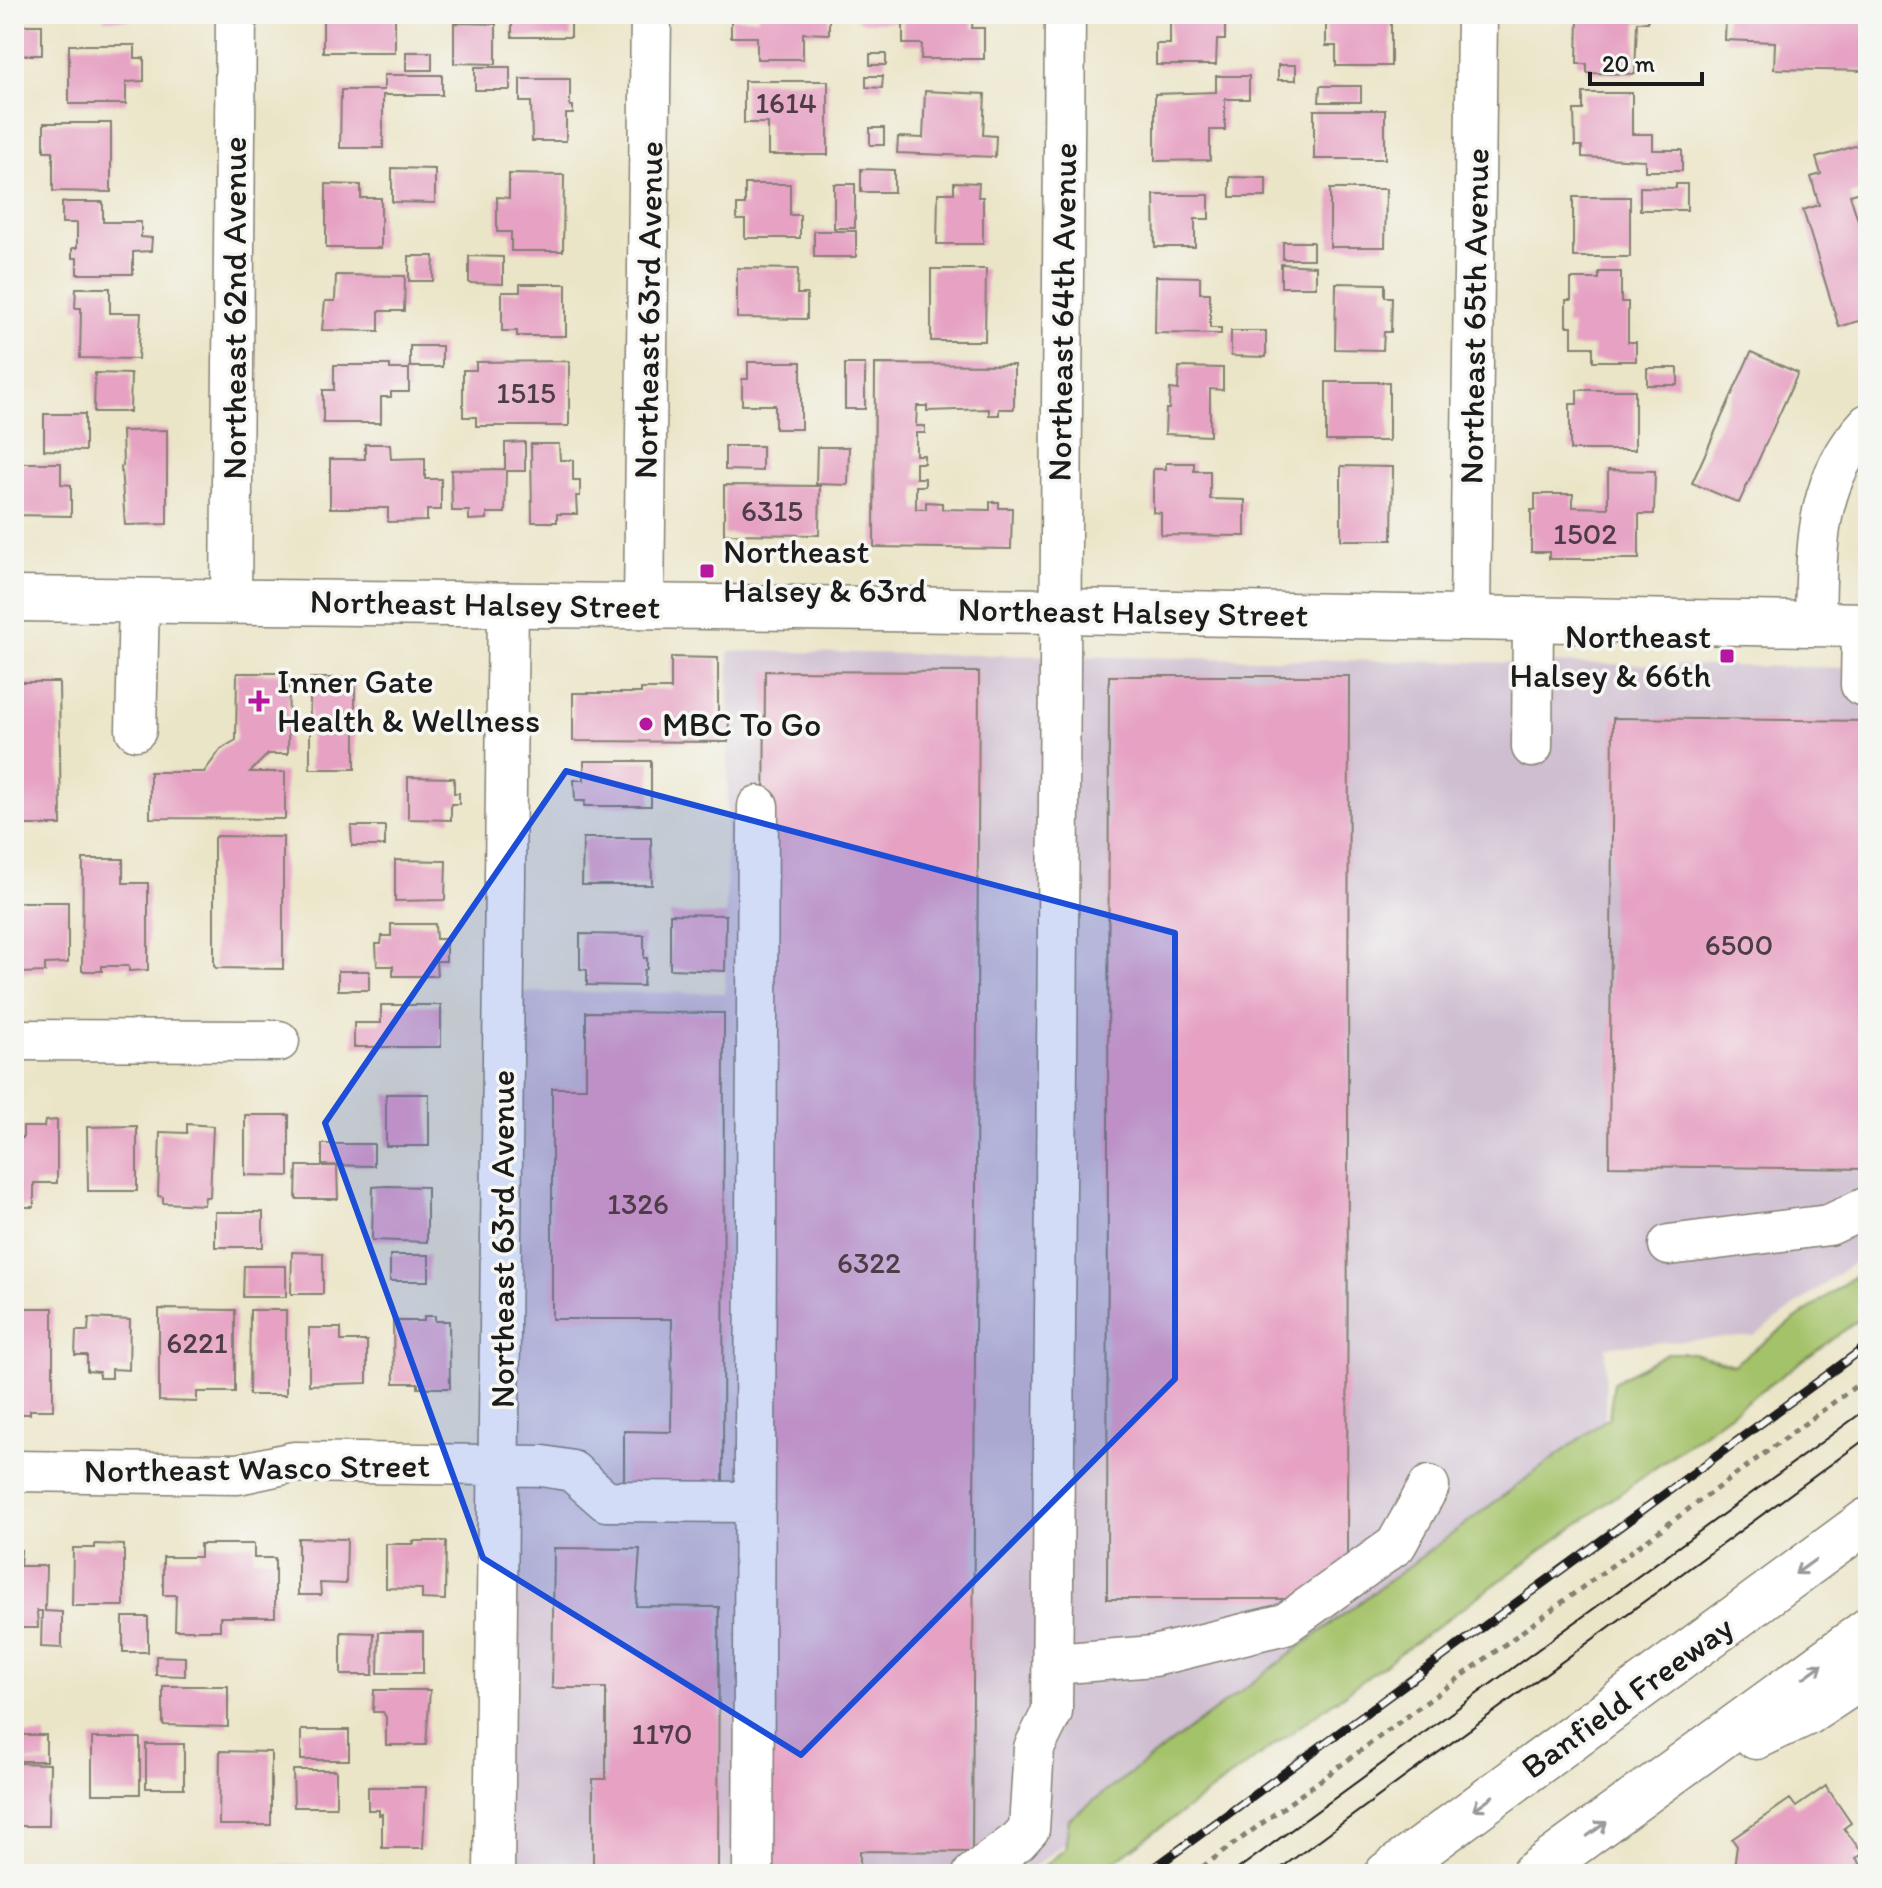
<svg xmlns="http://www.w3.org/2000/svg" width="1882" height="1888" font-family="Itim,sans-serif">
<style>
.industrial{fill:#cebed0}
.green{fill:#a4c269;stroke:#606f42;stroke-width:2}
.building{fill:#e6a1c3}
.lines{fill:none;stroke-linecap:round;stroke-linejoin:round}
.minor-casing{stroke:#848072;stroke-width:43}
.major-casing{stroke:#848072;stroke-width:47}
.highway-casing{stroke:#848072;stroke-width:47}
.path{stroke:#848072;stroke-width:5;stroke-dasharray:6 6;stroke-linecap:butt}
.minor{stroke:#fff;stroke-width:40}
.major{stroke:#fff;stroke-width:44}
.highway{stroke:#fff;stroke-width:44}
.tram{stroke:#1c1c1c;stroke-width:2}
.rail-casing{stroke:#1c1c1c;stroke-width:9}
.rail{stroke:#f6f6f2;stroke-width:6;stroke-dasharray:18;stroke-linecap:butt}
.oneway{stroke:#999}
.marked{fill:#1d4ed8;fill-opacity:0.2;stroke:#1d4ed8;stroke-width:6;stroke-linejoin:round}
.poi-dot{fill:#b5179e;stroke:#f6f6f2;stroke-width:3}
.labels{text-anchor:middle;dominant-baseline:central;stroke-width:7;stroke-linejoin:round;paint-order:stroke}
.number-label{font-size:30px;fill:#4e3d46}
.street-label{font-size:34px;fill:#1c1c1c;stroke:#f6f6f2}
.poi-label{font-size:34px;fill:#1c1c1c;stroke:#f6f6f2;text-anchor:start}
</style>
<rect width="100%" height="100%" fill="#f6f6f2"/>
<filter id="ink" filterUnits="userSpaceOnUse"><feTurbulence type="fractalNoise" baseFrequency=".0125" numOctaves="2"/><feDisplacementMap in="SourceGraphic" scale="16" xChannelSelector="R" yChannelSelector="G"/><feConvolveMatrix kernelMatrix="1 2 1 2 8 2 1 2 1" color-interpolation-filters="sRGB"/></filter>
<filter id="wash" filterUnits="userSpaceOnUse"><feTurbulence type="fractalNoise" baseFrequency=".006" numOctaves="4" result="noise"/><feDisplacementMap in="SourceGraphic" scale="32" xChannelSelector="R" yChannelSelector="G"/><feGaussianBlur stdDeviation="1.8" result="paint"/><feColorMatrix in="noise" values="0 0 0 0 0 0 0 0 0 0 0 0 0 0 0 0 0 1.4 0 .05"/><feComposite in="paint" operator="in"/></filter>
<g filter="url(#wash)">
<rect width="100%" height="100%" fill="#ebe5c8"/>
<path class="industrial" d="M 729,651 L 1868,668 L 1868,1252 L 1754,1336 L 1606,1346 L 1605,1424 L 1025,1874 L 274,1874 L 274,1865 L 493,1865 L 499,992 L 725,993 Z"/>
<path class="green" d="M 1868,1266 L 1868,1313 L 1097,1874 L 1034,1874 L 1065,1849 L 1069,1819 L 1609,1417 L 1614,1382 L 1667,1353 L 1693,1353 L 1733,1365 Z"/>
<g id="blocks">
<path class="building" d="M 104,14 L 139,14 L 139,20 L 104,20 Z
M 323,14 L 395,14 L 395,52 L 323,52 Z
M 493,14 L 571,14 L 571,37 L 512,37 L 512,19 L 493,19 Z
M 758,14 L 829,14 L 829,34 L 803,33 L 803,59 L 757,59 L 757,37 L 731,37 L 731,18 L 758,18 Z
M 858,14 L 973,14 L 972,28 L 984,28 L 984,59 L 921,59 L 922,44 L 903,44 L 903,22 L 858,22 Z
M 1170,14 L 1211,14 L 1210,21 L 1216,21 L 1216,14 L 1272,14 L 1272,21 L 1225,21 L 1225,40 L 1217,40 L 1216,65 L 1156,65 L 1156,44 L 1170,44 Z
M 1326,14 L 1391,14 L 1391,66 L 1336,66 L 1336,46 L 1326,46 Z
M 1605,14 L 1648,14 L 1648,22 L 1637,22 L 1635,74 L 1587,73 L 1587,64 L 1577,64 L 1578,16 L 1605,17 Z
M 1726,14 L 1775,14 L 1775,18 L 1868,21 L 1868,71 L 1774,69 L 1775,42 L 1725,40 Z
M 454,23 L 496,24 L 496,64 L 454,63 Z
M 14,25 L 42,25 L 42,55 L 14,55 Z
M 69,45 L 135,45 L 135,58 L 144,58 L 144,81 L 126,82 L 126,104 L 69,104 Z
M 406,52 L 432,52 L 432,70 L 406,70 Z
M 870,54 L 886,54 L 886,65 L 870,65 Z
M 1278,65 L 1296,65 L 1296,80 L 1278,80 Z
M 475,67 L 510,67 L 510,90 L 475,90 Z
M 384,75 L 442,75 L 442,95 L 383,95 L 383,148 L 340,148 L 341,90 L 384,90 Z
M 866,76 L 883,76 L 882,88 L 866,87 Z
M 1216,76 L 1249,76 L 1249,99 L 1225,99 L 1225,130 L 1210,130 L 1210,160 L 1155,161 L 1155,94 L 1216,92 Z
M 520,79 L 570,79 L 570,106 L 573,106 L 573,114 L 566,114 L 566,141 L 532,141 L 531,102 L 520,102 Z
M 744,81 L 828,81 L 828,155 L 768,155 L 768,123 L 744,123 Z
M 1320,86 L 1361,86 L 1361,102 L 1319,102 Z
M 925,91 L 985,94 L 983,135 L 996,136 L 995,157 L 897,153 L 898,137 L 923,138 Z
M 1583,93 L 1632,93 L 1632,134 L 1653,134 L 1653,150 L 1682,150 L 1682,171 L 1645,171 L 1645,160 L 1582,157 L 1582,146 L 1575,146 L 1574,110 L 1583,110 Z
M 1314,110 L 1385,110 L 1385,159 L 1314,159 Z
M 44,123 L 111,123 L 111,192 L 53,191 L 53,151 L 44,151 Z
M 870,128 L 884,128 L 884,145 L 870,145 Z
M 1868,142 L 1868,190 L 1850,195 L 1868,252 L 1868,318 L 1839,327 L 1803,210 L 1819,205 L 1811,177 L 1821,174 L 1816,158 Z
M 392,168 L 435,169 L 435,203 L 392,202 Z
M 861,169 L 894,170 L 894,192 L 861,192 Z
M 509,174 L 564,175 L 563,251 L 511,251 L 511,232 L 497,232 L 497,197 L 509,198 Z
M 1230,177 L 1266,178 L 1266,197 L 1230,197 Z
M 954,182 L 979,183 L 978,197 L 983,197 L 983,244 L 937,244 L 938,193 L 954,193 Z
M 326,184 L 361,185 L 361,198 L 381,198 L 381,248 L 326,248 Z
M 745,184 L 790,184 L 790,215 L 800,215 L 800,238 L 745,238 L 745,220 L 737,220 L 737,205 L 745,205 Z
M 834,184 L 855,184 L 855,228 L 834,228 Z
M 1676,184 L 1687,184 L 1687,210 L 1640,210 L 1640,187 L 1676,188 Z
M 1330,189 L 1386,189 L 1385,247 L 1330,247 Z
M 1154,195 L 1209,195 L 1209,219 L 1195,219 L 1195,247 L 1155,247 Z
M 1573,197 L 1630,197 L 1630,257 L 1573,257 Z
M 62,202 L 103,202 L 103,222 L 141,222 L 141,237 L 152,238 L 151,251 L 133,252 L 133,274 L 77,274 L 77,258 L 72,258 L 72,248 L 77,248 L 77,223 L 62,223 Z
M 814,231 L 856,231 L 856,257 L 814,257 Z
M 1283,242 L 1313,242 L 1313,259 L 1283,259 Z
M 409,256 L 434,256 L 433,281 L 409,281 Z
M 469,256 L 503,257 L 503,284 L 469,283 Z
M 1281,264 L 1316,266 L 1316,287 L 1281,287 Z
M 737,268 L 798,269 L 797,294 L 807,294 L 807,319 L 737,318 Z
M 931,269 L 986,269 L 985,341 L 931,341 Z
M 1599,272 L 1621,272 L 1621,302 L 1628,302 L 1628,342 L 1636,342 L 1636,361 L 1593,361 L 1593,347 L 1572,347 L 1572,326 L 1566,326 L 1566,300 L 1571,300 L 1571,279 L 1599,279 Z
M 336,275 L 405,276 L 404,311 L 379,311 L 379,331 L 322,330 L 325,301 L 335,301 Z
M 1156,276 L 1200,277 L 1200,293 L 1210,293 L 1210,328 L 1221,328 L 1221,334 L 1155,333 Z
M 1336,283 L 1385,284 L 1385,297 L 1392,297 L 1391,332 L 1384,332 L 1383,350 L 1335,349 Z
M 520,284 L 566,284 L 566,336 L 517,336 L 517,331 L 502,331 L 502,292 L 520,292 Z
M 76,288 L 110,288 L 110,313 L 141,313 L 138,359 L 80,358 L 81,308 L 75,308 Z
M 1231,331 L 1266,331 L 1266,357 L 1231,356 Z
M 410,346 L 442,346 L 442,367 L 410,367 Z
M 1751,352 L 1798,373 L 1739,503 L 1692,483 Z
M 569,361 L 569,426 L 476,426 L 476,417 L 463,417 L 463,370 L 476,370 L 476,362 Z
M 748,362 L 801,362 L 801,429 L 775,429 L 775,405 L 742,405 L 742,379 L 748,379 Z
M 845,364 L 865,364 L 865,409 L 845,409 Z
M 875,364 L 1014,365 L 1014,409 L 999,409 L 999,415 L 989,415 L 989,409 L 927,411 L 927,406 L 917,406 L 916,426 L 925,426 L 925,433 L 916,433 L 916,455 L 924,455 L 924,463 L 916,463 L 916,478 L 925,478 L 925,486 L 916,486 L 916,509 L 926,509 L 926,502 L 942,503 L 942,509 L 990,510 L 990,502 L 999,502 L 999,508 L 1012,508 L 1011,549 L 874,547 Z
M 334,365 L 390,365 L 390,369 L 409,369 L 409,392 L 391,392 L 391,397 L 381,397 L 381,423 L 323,423 L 323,390 L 334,390 Z
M 1179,367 L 1223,368 L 1223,390 L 1210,389 L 1210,436 L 1165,434 L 1166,409 L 1169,409 L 1170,389 L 1178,390 Z
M 1647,368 L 1678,368 L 1678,385 L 1647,385 Z
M 95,373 L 131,374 L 130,412 L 94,412 Z
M 1326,382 L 1389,382 L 1389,441 L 1326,441 Z
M 1577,390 L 1635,390 L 1635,450 L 1570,450 L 1570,404 L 1577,404 Z
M 44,414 L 85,414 L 85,451 L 44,450 Z
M 167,430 L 167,524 L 125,525 L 121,467 L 123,466 L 122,431 Z
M 525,442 L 525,471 L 506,471 L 505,513 L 487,513 L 487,519 L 469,520 L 469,511 L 452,511 L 451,470 L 505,469 L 505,443 Z
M 365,444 L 390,444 L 391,459 L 425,458 L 425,479 L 441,479 L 441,510 L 427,510 L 427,521 L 388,522 L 388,508 L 330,508 L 330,459 L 365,459 Z
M 531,444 L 559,444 L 560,460 L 573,460 L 573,480 L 580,480 L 580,496 L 576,496 L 577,514 L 557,514 L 557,522 L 532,522 Z
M 725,446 L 762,446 L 762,471 L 725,470 Z
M 817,447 L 849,447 L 848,485 L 816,484 Z
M 14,463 L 61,463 L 61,484 L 71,485 L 71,516 L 14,515 Z
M 1166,463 L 1194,463 L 1194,471 L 1210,471 L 1210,499 L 1245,500 L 1245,536 L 1161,535 L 1161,513 L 1153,512 L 1153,469 L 1166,469 Z
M 1341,466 L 1393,467 L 1392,540 L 1341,540 Z
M 1608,470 L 1655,471 L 1654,514 L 1639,514 L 1639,559 L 1549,559 L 1549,552 L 1531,552 L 1531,510 L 1535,510 L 1535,494 L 1573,494 L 1573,507 L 1608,508 Z
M 724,485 L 820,486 L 819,535 L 724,534 Z
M 671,657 L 718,658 L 718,720 L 729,719 L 728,742 L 573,741 L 573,693 L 641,693 L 641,689 L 671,689 Z
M 765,671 L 979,672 L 972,1852 L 860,1851 L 860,1874 L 758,1874 Z
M 237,673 L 289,673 L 288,754 L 268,754 L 250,772 L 285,772 L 285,819 L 150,818 L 150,772 L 204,772 L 221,749 L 236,740 Z
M 1109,676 L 1349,676 L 1347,1558 L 1297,1599 L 1107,1599 Z
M 310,678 L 355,678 L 355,769 L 310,769 Z
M 14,682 L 59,682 L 61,825 L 14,825 Z
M 1613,718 L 1868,721 L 1868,1169 L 1609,1166 Z
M 584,761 L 651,761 L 651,806 L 584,806 L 585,801 L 575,801 L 574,780 L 584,780 Z
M 408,777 L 454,778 L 454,793 L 459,793 L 459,804 L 451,804 L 451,820 L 408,819 Z
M 351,826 L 385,826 L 385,846 L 352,846 Z
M 217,836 L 283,837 L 283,969 L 216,968 L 214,966 L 214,838 Z
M 583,838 L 651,838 L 652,885 L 582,885 Z
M 83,859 L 123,859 L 123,883 L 148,883 L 148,970 L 129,971 L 129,966 L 102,966 L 102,971 L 82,971 Z
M 395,860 L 446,861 L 445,900 L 395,901 Z
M 16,902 L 68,902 L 68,963 L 45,964 L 45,972 L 20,973 L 20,964 L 16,964 Z
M 670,914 L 726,915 L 725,971 L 670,969 Z
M 391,924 L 435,924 L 436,939 L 446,939 L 446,961 L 436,961 L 437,976 L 393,976 L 393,966 L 377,966 L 376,944 L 381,944 L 382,936 L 391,936 Z
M 580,934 L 644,935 L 644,958 L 647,958 L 647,969 L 644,970 L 643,986 L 587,985 L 587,970 L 580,969 Z
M 338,971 L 369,971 L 369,990 L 338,990 Z
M 381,1005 L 441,1005 L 441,1047 L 354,1047 L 354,1023 L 381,1023 Z
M 586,1012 L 724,1013 L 723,1494 L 624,1493 L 624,1431 L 671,1432 L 672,1319 L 552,1319 L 552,1088 L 586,1088 Z
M 386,1094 L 429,1094 L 429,1146 L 386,1146 Z
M 245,1115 L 289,1115 L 289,1176 L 245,1175 Z
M 57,1120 L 57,1183 L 34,1183 L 34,1207 L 14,1207 L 16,1138 L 23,1138 L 23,1127 L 44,1127 L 45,1121 Z
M 187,1124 L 213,1126 L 210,1197 L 205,1197 L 204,1205 L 163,1203 L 163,1197 L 158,1196 L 160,1132 L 187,1133 Z
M 137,1126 L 137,1191 L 88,1191 L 87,1127 Z
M 322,1144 L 374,1144 L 374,1166 L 322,1165 Z
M 297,1166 L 337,1166 L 338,1199 L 296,1199 Z
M 386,1186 L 427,1187 L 427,1242 L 372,1240 L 373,1187 Z
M 215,1212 L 263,1212 L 263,1247 L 215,1247 Z
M 292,1252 L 323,1253 L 323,1294 L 291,1294 Z
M 390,1255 L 429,1255 L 429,1281 L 390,1281 Z
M 244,1266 L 286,1266 L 286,1297 L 243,1297 Z
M 14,1308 L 53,1308 L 53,1410 L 30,1410 L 30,1414 L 14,1414 Z
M 159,1309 L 235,1310 L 235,1392 L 197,1392 L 197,1402 L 159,1401 Z
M 250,1310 L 286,1310 L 286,1395 L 249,1395 Z
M 424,1316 L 435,1316 L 435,1321 L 449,1321 L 450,1388 L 418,1388 L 418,1383 L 394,1383 L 393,1321 L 424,1321 Z
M 89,1318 L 130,1320 L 129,1370 L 112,1369 L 112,1378 L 99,1378 L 99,1372 L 87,1371 L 87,1355 L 75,1355 L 76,1331 L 88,1331 Z
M 309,1328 L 341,1328 L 341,1341 L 367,1341 L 367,1383 L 309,1385 Z
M 298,1538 L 347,1539 L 346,1584 L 320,1583 L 321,1595 L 298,1595 Z
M 413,1541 L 446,1541 L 445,1600 L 422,1599 L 422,1589 L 386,1588 L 386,1544 L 414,1544 Z
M 95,1544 L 124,1545 L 124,1606 L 72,1606 L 73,1548 L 95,1548 Z
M 200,1544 L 254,1544 L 254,1558 L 275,1558 L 275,1617 L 220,1617 L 220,1630 L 175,1630 L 176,1595 L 163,1595 L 163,1557 L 200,1557 Z
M 554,1548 L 640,1549 L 636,1606 L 719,1607 L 718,1874 L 593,1874 L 593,1779 L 606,1779 L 606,1688 L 552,1688 Z
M 14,1550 L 21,1550 L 20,1566 L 46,1566 L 45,1611 L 62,1612 L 62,1648 L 41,1647 L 42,1611 L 37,1611 L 38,1628 L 14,1628 Z
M 123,1617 L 148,1617 L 148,1652 L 123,1652 Z
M 341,1632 L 374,1633 L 373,1675 L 341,1675 Z
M 379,1632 L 423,1632 L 423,1673 L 378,1673 Z
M 156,1656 L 185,1657 L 185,1676 L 156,1675 Z
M 163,1686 L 228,1686 L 228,1727 L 163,1725 Z
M 374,1690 L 430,1690 L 426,1745 L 386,1745 L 386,1717 L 383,1712 L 373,1712 Z
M 301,1730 L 349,1730 L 349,1760 L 301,1760 Z
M 19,1735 L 46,1735 L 46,1761 L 19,1761 Z
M 92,1738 L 140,1738 L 140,1794 L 92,1794 Z
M 146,1744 L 184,1744 L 184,1788 L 146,1788 Z
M 220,1751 L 271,1752 L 271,1825 L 219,1825 Z
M 14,1763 L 50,1764 L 49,1826 L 14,1826 Z
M 293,1770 L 336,1770 L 336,1807 L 294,1807 Z
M 1826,1786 L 1851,1823 L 1844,1828 L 1863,1854 L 1856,1858 L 1868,1874 L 1733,1874 L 1737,1846 L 1732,1839 L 1790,1799 L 1796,1807 Z
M 368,1787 L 426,1787 L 423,1848 L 382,1848 L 382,1814 L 379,1815 L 379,1810 L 368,1810 Z"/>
</g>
</g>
<g filter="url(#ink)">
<use href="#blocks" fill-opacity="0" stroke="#848072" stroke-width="2"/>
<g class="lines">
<g class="minor-casing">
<path id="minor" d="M 231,601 L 236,14
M 644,606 L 651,14
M 1470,617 L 1477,14
M 1815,624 C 1817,549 1813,483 1868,424
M 1862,624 L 1861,685 L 1868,685
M 136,730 L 139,600
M 1532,747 L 1533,619
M 14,1040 L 279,1041
M 1669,1245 L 1829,1225 L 1868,1207
M 14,1471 L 238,1474 L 294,1462 L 543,1466 L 572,1471 L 606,1501 L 755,1502
M 1053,1664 L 1154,1656 L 1285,1624 L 1396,1545 L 1429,1486
M 494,1874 L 508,603
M 753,1874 L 758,806
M 973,1874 L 1018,1841 L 1029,1829 L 1034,1748 L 1052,1712 L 1065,14"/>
</g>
<g class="major-casing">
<path id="major" d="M 14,599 L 1059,611 L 1868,625"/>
</g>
<g class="highway-casing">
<path id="highway" d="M 1756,1737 L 1809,1712 L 1868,1673
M 1387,1874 L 1868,1520
M 1533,1874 L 1868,1630"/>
</g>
<path class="path" d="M 1193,1874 L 1868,1377"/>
<use href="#minor" class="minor"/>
<use href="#major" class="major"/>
<use href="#highway" class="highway"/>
<path class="tram" d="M 1231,1874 L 1868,1408
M 1273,1874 L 1868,1437"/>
<g class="rail-casing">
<path id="rail" d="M 1146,1874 L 1868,1345"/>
</g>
<use href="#rail" class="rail"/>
</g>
<defs><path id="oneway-shaft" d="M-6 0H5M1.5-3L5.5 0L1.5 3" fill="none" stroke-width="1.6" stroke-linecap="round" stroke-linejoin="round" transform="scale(2)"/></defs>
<g class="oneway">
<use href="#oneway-shaft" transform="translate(1805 1567) rotate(144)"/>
<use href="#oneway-shaft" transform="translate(1813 1671) rotate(-36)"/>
<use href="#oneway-shaft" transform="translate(1483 1803) rotate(144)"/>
<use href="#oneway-shaft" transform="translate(1597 1829) rotate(-36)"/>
</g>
</g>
<path class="marked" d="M 566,771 L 1175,933 L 1175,1379 L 801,1755 L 483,1558 L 325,1123 Z"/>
<g class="poi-dot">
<rect x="699" y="563" width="16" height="16" rx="4"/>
<rect x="1719" y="648" width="16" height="16" rx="4"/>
<path d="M255 689h8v8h8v8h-8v8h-8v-8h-8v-8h8z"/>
<circle cx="646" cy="724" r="8"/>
</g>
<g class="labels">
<g class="number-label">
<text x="786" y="102">1614</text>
<text x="526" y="392">1515</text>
<text x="772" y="510">6315</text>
<text x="1585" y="533">1502</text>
<text x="1739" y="944">6500</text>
<text x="638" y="1203">1326</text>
<text x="869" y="1262">6322</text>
<text x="197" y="1342">6221</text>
<text x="662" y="1733">1170</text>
</g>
<g class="street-label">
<text transform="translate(234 308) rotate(-90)">Northeast 62nd Avenue</text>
<text transform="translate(648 310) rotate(-89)">Northeast 63rd Avenue</text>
<text transform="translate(1062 312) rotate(-89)">Northeast 64th Avenue</text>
<text transform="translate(1474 316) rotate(-89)">Northeast 65th Avenue</text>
<text transform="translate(485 604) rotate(1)">Northeast Halsey Street</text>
<text transform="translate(1133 612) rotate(1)">Northeast Halsey Street</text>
<text transform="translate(502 1239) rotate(-90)">Northeast 63rd Avenue</text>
<text transform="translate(257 1468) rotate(-1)">Northeast Wasco Street</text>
<text transform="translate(1627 1697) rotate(-36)">Banfield Freeway</text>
</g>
<g class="poi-label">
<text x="723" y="551">Northeast<tspan x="723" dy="39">Halsey &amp; 63rd</tspan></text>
<text x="1711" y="636" text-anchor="end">Northeast<tspan x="1711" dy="39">Halsey &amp; 66th</tspan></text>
<text x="277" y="681">Inner Gate<tspan x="277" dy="39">Health &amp; Wellness</tspan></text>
<text x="662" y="724">MBC To Go</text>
</g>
</g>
<rect width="1882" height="1888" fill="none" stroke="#f6f6f2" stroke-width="48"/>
<path d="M1590 72v12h112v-12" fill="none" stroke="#1c1c1c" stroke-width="4"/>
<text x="1602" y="72" font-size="24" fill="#1c1c1c" stroke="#f6f6f2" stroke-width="6" paint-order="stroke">20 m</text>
</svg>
